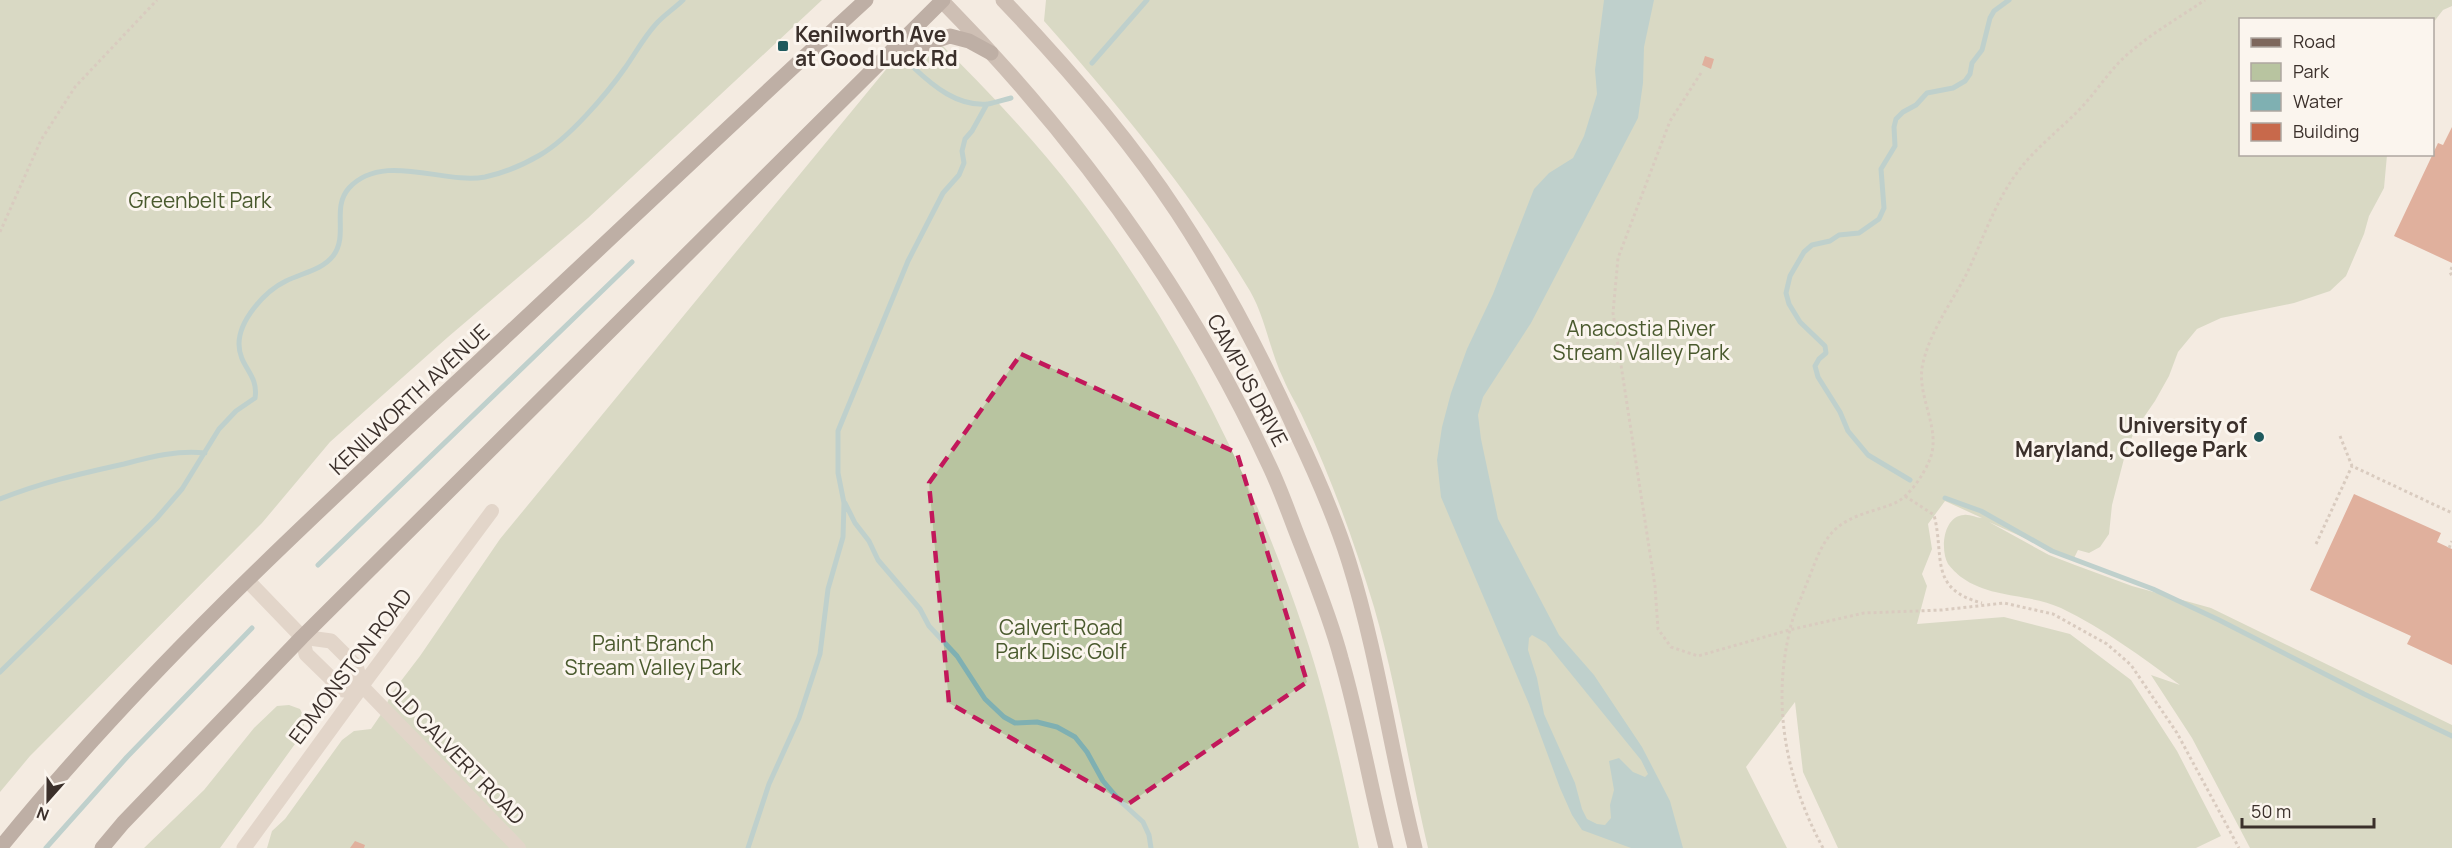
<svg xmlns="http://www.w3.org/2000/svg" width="2452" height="848" font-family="Manrope,sans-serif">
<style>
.green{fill:#b8c4a0}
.water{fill:#7fb0b2;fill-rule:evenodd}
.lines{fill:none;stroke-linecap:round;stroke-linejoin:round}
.stream{stroke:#7fb0b2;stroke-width:5}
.building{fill:#c8694b}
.path{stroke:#b9a596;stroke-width:3;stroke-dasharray:3 3;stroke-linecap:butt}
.minor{stroke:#cdbbac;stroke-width:14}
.tertiary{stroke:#cdbbac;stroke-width:15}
.secondary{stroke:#a18a7d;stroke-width:15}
.primary{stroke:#7d675c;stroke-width:15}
.marked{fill:none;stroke:#c2185b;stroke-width:4.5;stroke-dasharray:12 8;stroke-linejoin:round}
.poi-dot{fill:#1f5a5e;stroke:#fbf5ee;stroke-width:2}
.labels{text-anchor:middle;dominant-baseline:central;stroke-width:6;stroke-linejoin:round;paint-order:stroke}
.poi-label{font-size:21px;font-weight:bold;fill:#3b302b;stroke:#fbf5ee;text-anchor:start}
.park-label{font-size:21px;fill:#4a5a2e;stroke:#fbf5ee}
.street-label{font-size:21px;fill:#3b302b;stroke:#fbf5ee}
</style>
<rect width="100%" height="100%" fill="#f4ebe1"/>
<path class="green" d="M 0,0 L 822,0 L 588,218 L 448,337 L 330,442 L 262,523 L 30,756 L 0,792 Z
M 1046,0 L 2452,0 L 2452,6 L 2443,10 L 2433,23 L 2432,20 L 2240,20 L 2240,154 L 2387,155 L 2384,188 L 2369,216 L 2364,234 L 2346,276 L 2330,291 L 2294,303 L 2221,318 L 2197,329 L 2178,352 L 2169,376 L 2155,401 L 2135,430 L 2126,451 L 2112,505 L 2109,534 L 2100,547 L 2089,553 L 2078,550 L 2073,560 L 1989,522 L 2049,555 L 2075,565 L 2132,586 L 2211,608 L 2452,725 L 2452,848 L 2250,848 L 2192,738 L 2151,675 L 2180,685 C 2141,657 2105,629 2061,608 C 2028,593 1991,599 1961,577 C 1957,574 1951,568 1948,564 C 1940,550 1943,516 1964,515 C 1969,514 1977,518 1982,518 L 1945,501 L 1928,524 L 1932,549 L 1922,574 L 1927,586 L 1917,624 L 2004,617 L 2070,634 L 2131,680 L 2177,751 L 2221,836 L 2196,848 L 1838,848 L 1803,772 L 1795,702 L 1746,767 L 1787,848 L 1428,848 C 1409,768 1397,687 1374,607 C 1355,544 1332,480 1304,420 C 1298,406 1289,393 1283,378 C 1270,351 1265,317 1250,291 C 1192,194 1119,106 1044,21 Z
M 936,39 C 985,88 1034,139 1077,195 C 1177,326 1252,474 1304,631 C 1328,702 1343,775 1359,848 L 267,848 L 272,831 L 285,819 L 342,740 L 354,731 L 371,729 L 384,710 L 391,694 L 420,656 L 500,539 L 907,44 Z
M 289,705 L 300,709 C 306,721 305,725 300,737 L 220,848 L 144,848 L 204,790 L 254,728 L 277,706 Z"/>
<path class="water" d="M 1604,0 L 1654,0 L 1644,47 L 1643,83 L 1638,118 L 1531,323 L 1483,397 L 1478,415 L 1481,439 L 1498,519 L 1559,635 L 1594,675 L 1642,747 L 1670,801 L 1683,848 L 1631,848 L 1582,830 L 1572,815 L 1560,788 L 1529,704 L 1441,497 L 1437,460 L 1442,427 L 1451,393 L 1467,349 L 1493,294 L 1534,189 L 1549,173 L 1573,158 L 1584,136 L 1597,94 L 1595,70 ZM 1532,635 L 1546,643 L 1641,760 L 1648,774 L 1645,777 L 1633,772 L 1619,758 L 1609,761 L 1614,790 L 1610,805 L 1611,818 L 1605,825 L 1597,824 L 1587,819 L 1582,809 L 1575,783 L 1544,714 L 1537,678 L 1528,650 L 1529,638 Z"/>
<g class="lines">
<path class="stream" d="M 1092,63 L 1147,0
M 913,67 C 933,86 958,107 988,104 C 995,103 1003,100 1011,98
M 1910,480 L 1868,455 L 1848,431 L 1840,412 L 1818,377 L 1815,366 L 1819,359 L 1826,353 L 1825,346 L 1800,322 L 1789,304 L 1786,293 L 1790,276 L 1804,252 L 1812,245 L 1830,241 L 1839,235 L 1859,233 L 1879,219 L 1884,208 L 1881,169 L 1895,146 L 1894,127 L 1896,119 L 1903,112 L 1916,105 L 1927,93 L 1953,88 L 1965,81 L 1970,74 L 1972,63 L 1982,50 L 1990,18 L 1994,11 L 2009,0
M 1945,498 L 1981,511 L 2052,551 L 2153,589 L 2219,620 L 2364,694 L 2452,736
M 0,499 C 43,482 79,474 124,464 C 151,457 177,450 205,453
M 845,503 L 855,523 L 869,541 L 878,560 L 920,609 L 929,626 L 957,656 L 985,699 L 1004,717 L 1015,723 L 1037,722 L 1057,727 L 1075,737 L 1087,752 L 1103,781 L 1120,801 L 1143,822 L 1149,835 L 1151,848
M 318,565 L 632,262
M 0,672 L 156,519 L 182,489 L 219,429 L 236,411 L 255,398 C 259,374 239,367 239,344 C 239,320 265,291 286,281 C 302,273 322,270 333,256 C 349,235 331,208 349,188 C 383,151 444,185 485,177 C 503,173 523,165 540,155 C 568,139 606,95 625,68 C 635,54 644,37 656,24 C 664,15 675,8 683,0
M 46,848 L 127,757 L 252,628
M 748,848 L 769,784 L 799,718 L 820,654 L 828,589 L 843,537 L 844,503 L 838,473 L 838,431 L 908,261 L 943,193 L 959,175 L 964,163 L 962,151 L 965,139 L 972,131 L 987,104"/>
</g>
<path class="building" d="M 1705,56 L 1714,59 L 1711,69 L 1702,65 Z
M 2452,127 L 2452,263 L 2394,236 L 2438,143 L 2443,145 Z
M 2354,494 L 2441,533 L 2437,542 L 2452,549 L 2452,665 L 2407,644 L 2411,636 L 2310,590 Z
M 355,841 L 365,845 L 364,848 L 350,848 Z"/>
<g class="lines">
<path class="path" d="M 1701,73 L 1670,121 L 1618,258 L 1613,313 L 1655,586 L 1658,629 L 1671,647 L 1698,656 L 1789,630 L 1864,613 L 1942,610 L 2004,603 L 2053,614 L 2107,644 L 2131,665 L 2177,733 L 2239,848
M 0,232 L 41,140 L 75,87 L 157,0
M 2452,267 L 2450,272 L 2452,276
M 2340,436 L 2352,466 L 2452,513
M 1905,496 L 1934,515 C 1945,557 1928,589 1982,603
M 2316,544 L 2352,466
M 2449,548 L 2452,541
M 1823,848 C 1787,781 1772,709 1789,634 C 1792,617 1800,601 1806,585 C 1814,567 1821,540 1838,527 C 1854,514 1876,511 1895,503 C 1910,496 1924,474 1930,459 C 1942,428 1915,395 1923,363 C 1930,332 1951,303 1966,275 C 1983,240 1995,201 2019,170 C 2036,148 2059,130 2078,111 C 2096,93 2109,70 2129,53 C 2152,33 2180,17 2205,0"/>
<path class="minor" d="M 492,511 L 362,686 L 519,848"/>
<path class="tertiary" d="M 248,581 L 302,637 L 306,654 L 343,690 L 362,686
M 302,637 L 331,641 L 356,666 L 362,686
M 244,848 L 362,686"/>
<path class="secondary" d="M 941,0 C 1076,137 1188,290 1269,465 C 1282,492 1291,520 1302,547 C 1316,583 1331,620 1341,658 C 1359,720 1370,785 1386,848
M 1003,0 C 1066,66 1127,136 1177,212 C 1223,282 1262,356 1296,432 C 1316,474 1335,517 1349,562 C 1378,655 1391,753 1415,848"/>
<path class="primary" d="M 886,58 L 950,36 L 969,41 L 991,53
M 0,848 C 142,673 309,519 474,366 C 605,244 734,121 866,0
M 102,848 L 123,823 L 302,637 L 943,0"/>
</g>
<path d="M0 0H2452V848H0ZM 1021,354 L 1237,453 L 1307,682 L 1128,804 L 949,703 L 929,483 Z" fill="#f4ebe1" fill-opacity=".55" fill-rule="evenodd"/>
<path class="marked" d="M 1021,354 L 1237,453 L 1307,682 L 1128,804 L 949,703 L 929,483 Z"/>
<g class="poi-dot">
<rect x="777" y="40" width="12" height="12" rx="3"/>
<circle cx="2259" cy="437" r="6"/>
</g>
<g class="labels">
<g class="poi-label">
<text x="795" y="34">Kenilworth Ave<tspan x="795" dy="24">at Good Luck Rd</tspan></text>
<text x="2247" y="425" text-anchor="end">University of<tspan x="2247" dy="24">Maryland, College Park</tspan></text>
</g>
<g class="park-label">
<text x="200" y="200">Greenbelt Park</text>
<text x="1641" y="328">Anacostia River<tspan x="1641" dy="24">Stream Valley Park</tspan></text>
<text x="1061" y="627">Calvert Road<tspan x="1061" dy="24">Park Disc Golf</tspan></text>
<text x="653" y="643">Paint Branch<tspan x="653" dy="24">Stream Valley Park</tspan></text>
</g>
<g class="street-label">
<text transform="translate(1248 380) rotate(62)">CAMPUS DRIVE</text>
<text transform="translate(409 399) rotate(-43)">KENILWORTH AVENUE</text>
<text transform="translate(350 666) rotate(-53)">EDMONSTON ROAD</text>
<text transform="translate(455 752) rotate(46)">OLD CALVERT ROAD</text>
</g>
</g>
<rect x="2239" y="18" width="195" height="138" fill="#fbf5ee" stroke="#aea6a0" stroke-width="1.5"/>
<rect x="2251" y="38" width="30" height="9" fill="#7d675c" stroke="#aea6a0" stroke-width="1.5"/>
<text x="2293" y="48" font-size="18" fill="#3b302b">Road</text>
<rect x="2251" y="63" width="30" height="18" fill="#b8c4a0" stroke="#aea6a0" stroke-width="1.5"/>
<text x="2293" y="78" font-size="18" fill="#3b302b">Park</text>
<rect x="2251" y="93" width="30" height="18" fill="#7fb0b2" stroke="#aea6a0" stroke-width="1.5"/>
<text x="2293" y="108" font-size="18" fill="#3b302b">Water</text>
<rect x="2251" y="123" width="30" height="18" fill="#c8694b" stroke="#aea6a0" stroke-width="1.5"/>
<text x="2293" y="138" font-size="18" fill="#3b302b">Building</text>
<g transform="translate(48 800) rotate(201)" stroke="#fbf5ee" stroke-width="4.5" paint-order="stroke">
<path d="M0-4.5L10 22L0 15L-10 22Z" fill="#3b302b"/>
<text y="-9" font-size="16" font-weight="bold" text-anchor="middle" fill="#3b302b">N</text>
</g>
<path d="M2242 818v9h132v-9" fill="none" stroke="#3b302b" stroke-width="3"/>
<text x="2251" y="818" font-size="18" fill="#3b302b" stroke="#fbf5ee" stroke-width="4.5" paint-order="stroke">50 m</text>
</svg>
